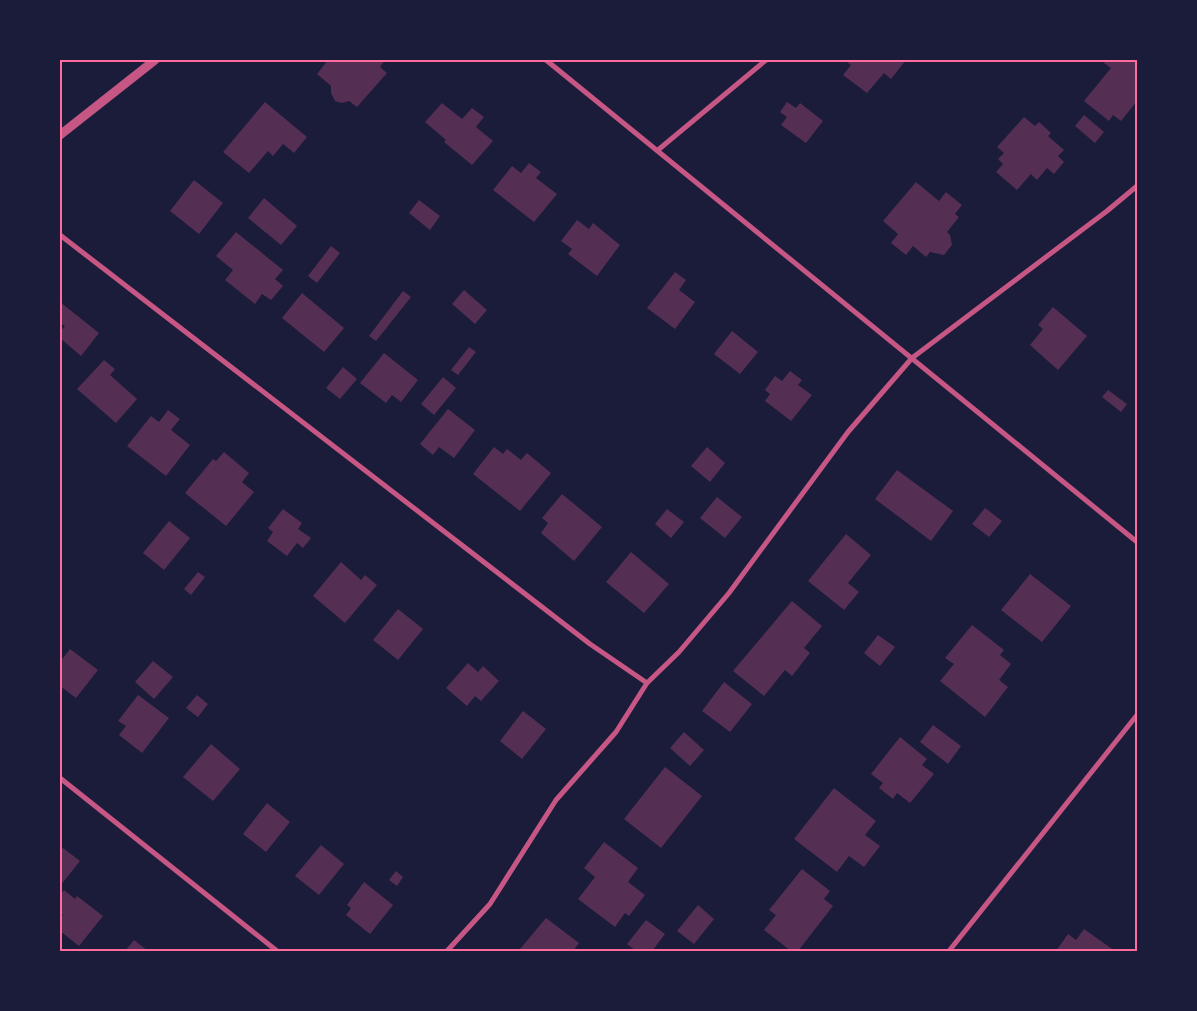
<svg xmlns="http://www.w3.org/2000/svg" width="1197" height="1011" font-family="'Fira Sans',sans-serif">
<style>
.building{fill:#542f53}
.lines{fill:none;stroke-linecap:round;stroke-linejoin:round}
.minor{stroke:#c65784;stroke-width:5}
.tertiary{stroke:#c65784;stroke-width:9}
.neatline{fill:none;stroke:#ff6b9d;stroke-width:2}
</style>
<rect width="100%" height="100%" fill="#1b1b3a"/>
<path class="building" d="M 328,60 L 385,60 L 380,67 L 387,73 L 357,107 L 349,101 L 342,103 L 335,101 L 331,93 L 331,86 L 317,74 Z
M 844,60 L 906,60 L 891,79 L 884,73 L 867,93 L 843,75 L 851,65 Z
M 1106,60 L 1137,61 L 1137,101 L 1121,121 L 1113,115 L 1109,121 L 1084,101 L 1111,68 L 1104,63 Z
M 265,102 L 307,137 L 294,153 L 283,144 L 273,156 L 268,151 L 249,173 L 223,152 Z
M 787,102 L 796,108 L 800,103 L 823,121 L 806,143 L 781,125 L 787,117 L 780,112 Z
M 442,103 L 462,119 L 472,108 L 484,117 L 476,127 L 493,141 L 472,165 L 444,142 L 446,140 L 425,122 Z
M 1084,115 L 1104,132 L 1095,143 L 1075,126 Z
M 1024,117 L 1035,126 L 1039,122 L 1051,133 L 1048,136 L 1064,150 L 1058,156 L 1064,162 L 1054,174 L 1047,168 L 1037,180 L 1031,174 L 1017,190 L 996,172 L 1003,164 L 998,159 L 1004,153 L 997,147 Z
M 529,163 L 541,172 L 536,178 L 557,194 L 534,222 L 493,190 L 512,166 L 521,173 Z
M 194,180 L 223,203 L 199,234 L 170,211 Z
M 916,182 L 939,201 L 946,192 L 962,205 L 955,214 L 959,217 L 947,232 L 950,235 L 952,245 L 944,255 L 930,252 L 926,257 L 913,246 L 906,255 L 891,243 L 898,234 L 883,221 Z
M 264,198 L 297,226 L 281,245 L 248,218 Z
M 419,200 L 440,216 L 430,230 L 409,213 Z
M 577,220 L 589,229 L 593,223 L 620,245 L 597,276 L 568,254 L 572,249 L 561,241 Z
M 236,232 L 283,270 L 275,279 L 283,286 L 271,300 L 262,294 L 255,304 L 225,280 L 233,270 L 216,256 Z
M 331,246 L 340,253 L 317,283 L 308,276 Z
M 675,272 L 686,280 L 679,290 L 695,302 L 675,329 L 647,308 Z
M 464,290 L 487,310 L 475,324 L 452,304 Z
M 403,291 L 411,297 L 376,341 L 369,336 Z
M 302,293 L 344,328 L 324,352 L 282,318 Z
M 60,302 L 99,333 L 81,356 L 60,338 L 60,332 L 65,326 L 60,323 Z
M 1053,307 L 1087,336 L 1058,370 L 1030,345 L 1043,329 L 1038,325 Z
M 732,331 L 758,352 L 740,374 L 714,354 Z
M 469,347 L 476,352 L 458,375 L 451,370 Z
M 384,353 L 418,380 L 401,402 L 392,395 L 386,403 L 360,383 Z
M 104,360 L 115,369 L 110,375 L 137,399 L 116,423 L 77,389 Z
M 343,367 L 357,379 L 340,399 L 326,388 Z
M 790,371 L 802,380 L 798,385 L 812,395 L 791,421 L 765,401 L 770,394 L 765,390 L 775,376 L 782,381 Z
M 443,377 L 456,388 L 434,415 L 421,404 Z
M 1108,390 L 1127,404 L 1121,412 L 1102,397 Z
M 448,409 L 475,430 L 454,458 L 439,447 L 433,455 L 420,444 Z
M 168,410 L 180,419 L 171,430 L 190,445 L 166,476 L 127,446 L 151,416 L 159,422 Z
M 494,447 L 503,454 L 507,449 L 521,460 L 527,453 L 551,473 L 520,511 L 473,474 Z
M 707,447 L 725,463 L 710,482 L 691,466 Z
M 224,452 L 249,473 L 242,482 L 254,492 L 226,526 L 185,493 L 213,459 L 216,461 Z
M 897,470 L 953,511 L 931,541 L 875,499 Z
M 562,494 L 602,527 L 574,561 L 541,533 L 548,523 L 542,518 Z
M 717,497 L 742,517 L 725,538 L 700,518 Z
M 985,508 L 1002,521 L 989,537 L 972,524 Z
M 283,509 L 302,523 L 298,529 L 311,538 L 303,548 L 297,543 L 287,556 L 267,541 L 273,532 L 268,528 Z
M 667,509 L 684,522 L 671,538 L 655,524 Z
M 169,521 L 190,538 L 164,570 L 143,553 Z
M 846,534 L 871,555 L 848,583 L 859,592 L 844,610 L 808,581 Z
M 631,552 L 669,584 L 644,613 L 606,582 Z
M 341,562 L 361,580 L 365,575 L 377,585 L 345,623 L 313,596 Z
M 198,572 L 205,577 L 191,595 L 184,589 Z
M 1030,574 L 1071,606 L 1042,642 L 1001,610 Z
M 792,601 L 822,626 L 804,648 L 810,653 L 792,676 L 785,670 L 764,696 L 733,671 Z
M 398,609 L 423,629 L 398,660 L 373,640 Z
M 972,625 L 1004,650 L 1000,655 L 1011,664 L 999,680 L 1008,687 L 985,717 L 940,681 L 954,664 L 945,658 Z
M 878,635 L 895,647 L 880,666 L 864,653 Z
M 70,649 L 98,670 L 76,698 L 60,686 L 60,662 Z
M 153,661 L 173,677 L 154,699 L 135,682 Z
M 468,663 L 478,672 L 483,666 L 499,681 L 481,701 L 475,696 L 467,706 L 446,688 Z
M 724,682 L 752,704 L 730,732 L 702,711 Z
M 138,695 L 169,718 L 142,753 L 119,735 L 126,726 L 118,721 Z
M 197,695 L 208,704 L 198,717 L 186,708 Z
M 523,711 L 546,729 L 522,759 L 500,741 Z
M 933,725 L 961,746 L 948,764 L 920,742 Z
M 684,732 L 704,750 L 690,766 L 670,748 Z
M 900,737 L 927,759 L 922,765 L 934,774 L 910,803 L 897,793 L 893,799 L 879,788 L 883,783 L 871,774 Z
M 211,744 L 240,769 L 213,801 L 183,777 Z
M 665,767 L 702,796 L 661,848 L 624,819 Z
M 834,788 L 876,821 L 865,835 L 880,846 L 864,867 L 849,856 L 837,872 L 794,839 Z
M 267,803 L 290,822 L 266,852 L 243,834 Z
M 604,842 L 638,868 L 628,882 L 645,895 L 629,916 L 625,913 L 615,927 L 578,899 L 595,877 L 584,868 Z
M 321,845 L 344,864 L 319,895 L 295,876 Z
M 63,848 L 80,861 L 60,886 L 60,853 Z
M 802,869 L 830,891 L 824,899 L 833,906 L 798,951 L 791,951 L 764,930 L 776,915 L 769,910 Z
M 396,871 L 403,877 L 397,886 L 389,880 Z
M 364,882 L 393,905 L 370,934 L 346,915 L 351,908 L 347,905 Z
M 64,890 L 75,899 L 77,896 L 103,916 L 79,946 L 60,931 L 60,918 L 63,915 L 60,912 L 60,895 Z
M 698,905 L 714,919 L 694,944 L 677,931 Z
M 546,918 L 579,943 L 573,951 L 523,951 L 520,949 Z
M 646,920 L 665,934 L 652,951 L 636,951 L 627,944 Z
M 1084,929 L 1115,951 L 1056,951 L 1068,934 L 1076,940 Z
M 134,940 L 148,951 L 125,951 Z"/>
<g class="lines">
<path class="minor" d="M 546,60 L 1137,542
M 658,150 L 766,60
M 60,235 L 590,644 L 647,683
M 60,778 L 277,951
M 447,951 L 490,904 L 556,800 L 616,732 L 647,683 L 679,652 L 729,593 L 848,432 L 912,358 L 1107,211 L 1137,186
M 949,951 L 1137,715"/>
<path class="tertiary" d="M 60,135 L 155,60"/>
</g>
<rect width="1197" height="1011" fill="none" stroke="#1b1b3a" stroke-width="122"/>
<rect x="61" y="61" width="1075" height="889" class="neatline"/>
</svg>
